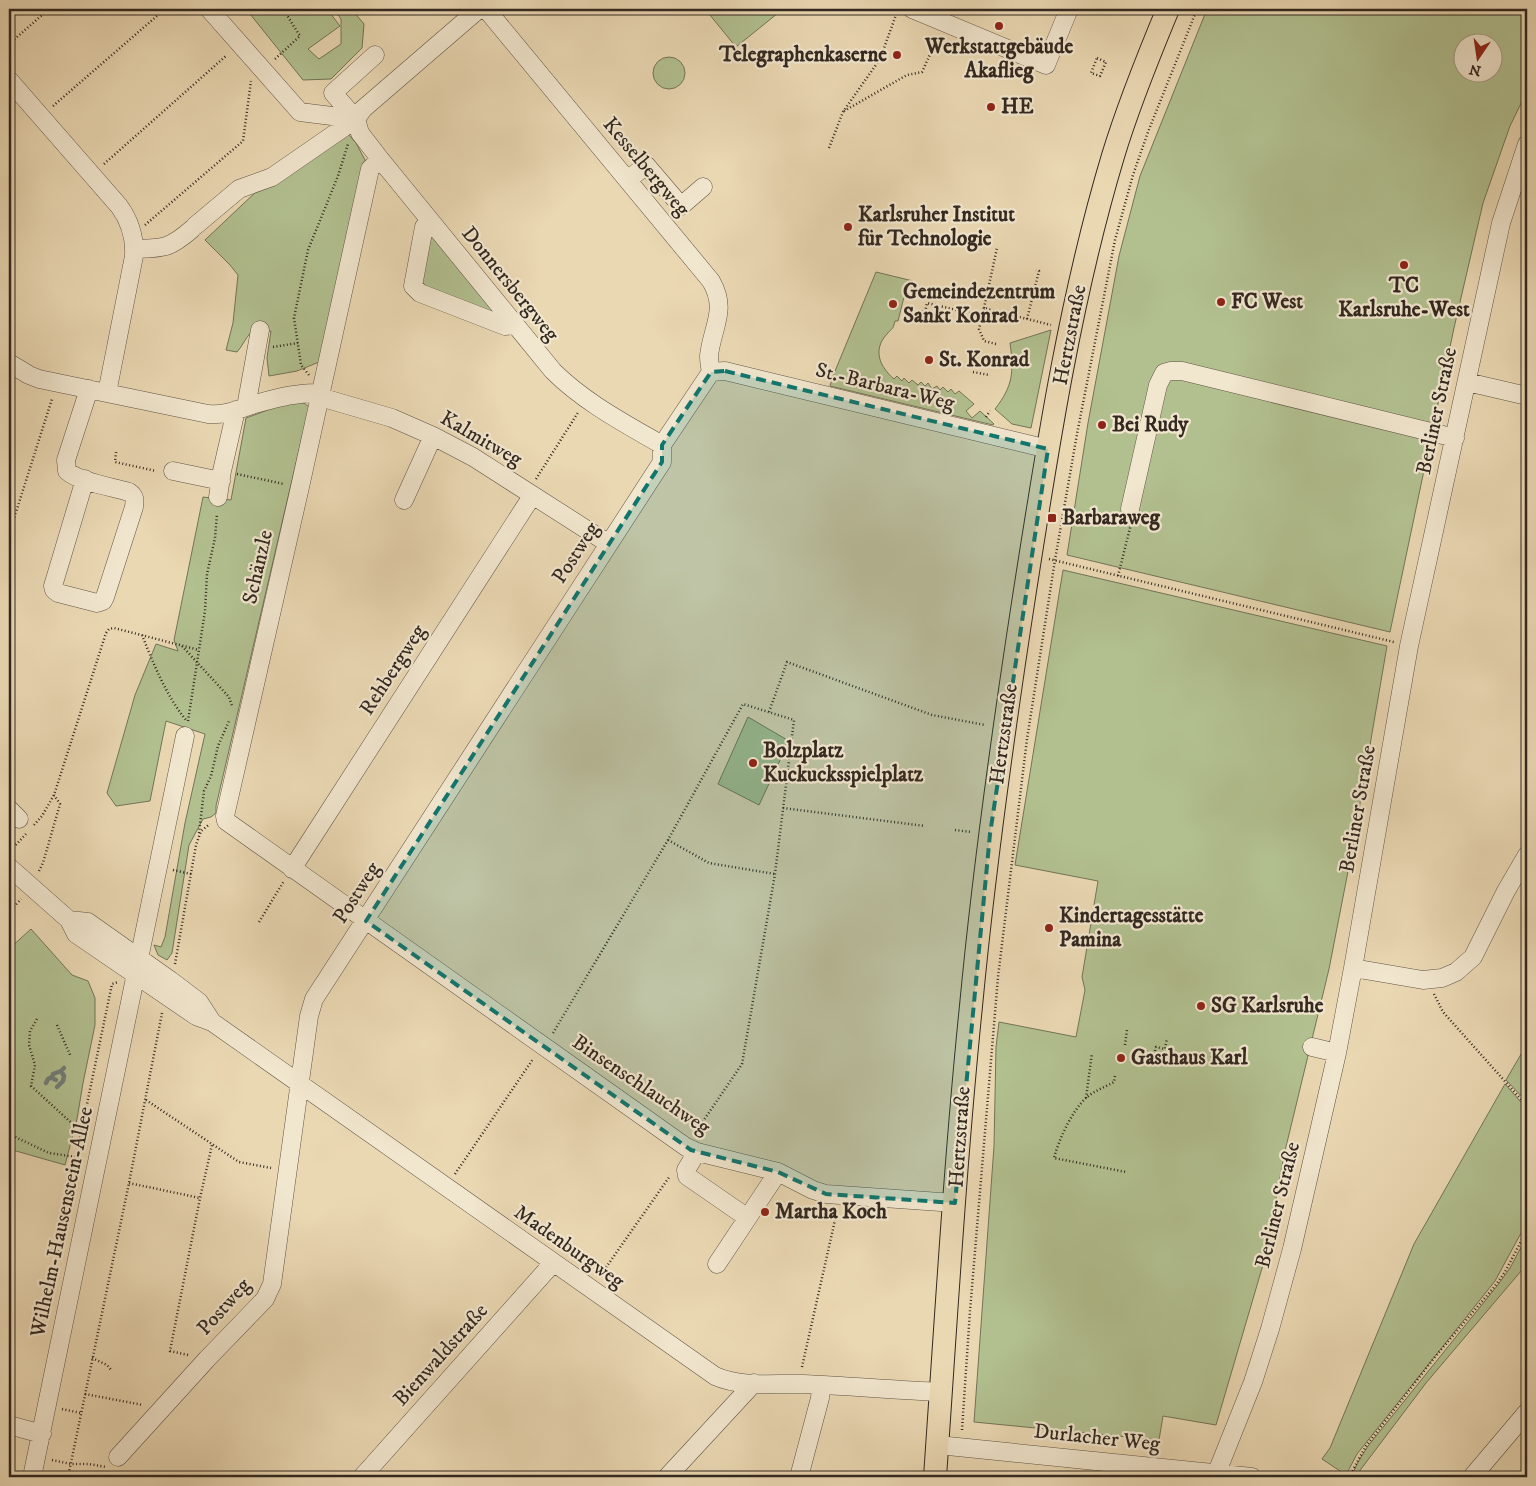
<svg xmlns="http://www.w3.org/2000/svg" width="1536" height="1486" font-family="'IM FELL DW Pica',serif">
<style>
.green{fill:#b2c090;stroke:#727458;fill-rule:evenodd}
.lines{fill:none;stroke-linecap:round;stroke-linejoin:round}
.stream{stroke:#717e79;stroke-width:4.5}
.minor-casing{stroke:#615445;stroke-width:19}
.major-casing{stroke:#332820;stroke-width:24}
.path{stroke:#332820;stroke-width:2.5;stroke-dasharray:1 2.5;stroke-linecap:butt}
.minor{stroke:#f1e6ce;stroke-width:18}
.major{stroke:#ead8b3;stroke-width:22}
.marked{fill:#0f766e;fill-opacity:0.2;stroke:#0f766e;stroke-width:4;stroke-dasharray:10 6;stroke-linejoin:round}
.poi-dot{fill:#8f2418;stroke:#f1e6ce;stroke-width:2}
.labels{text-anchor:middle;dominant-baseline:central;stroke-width:4.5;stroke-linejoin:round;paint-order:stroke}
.poi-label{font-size:21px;font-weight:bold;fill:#332820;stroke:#f1e6ce;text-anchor:start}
.street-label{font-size:21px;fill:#332820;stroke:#f1e6ce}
</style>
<rect width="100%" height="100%" fill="#ead8b3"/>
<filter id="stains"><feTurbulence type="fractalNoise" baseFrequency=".004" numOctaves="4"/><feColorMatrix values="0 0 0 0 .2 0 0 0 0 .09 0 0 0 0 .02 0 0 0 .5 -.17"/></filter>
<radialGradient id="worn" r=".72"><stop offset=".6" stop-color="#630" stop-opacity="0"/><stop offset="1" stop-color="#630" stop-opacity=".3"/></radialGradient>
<path class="green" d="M 246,9 L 327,9 L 340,26 L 308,49 L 319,59 L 341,44 L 341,19 L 334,9 L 355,9 L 353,11 L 364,24 L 362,48 L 331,79 L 303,80 Z
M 705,9 L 783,9 L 736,47 Z
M 1207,9 L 1527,9 L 1527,91 L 1510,126 L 1483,203 L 1454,328 L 1390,632 L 1067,555 L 1088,423 L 1119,256 L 1140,176 ZM 1464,42 L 1494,42 L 1494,72 L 1464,72 Z
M653 73a16 16 0 1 1 32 0a16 16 0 1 1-32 0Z
M 348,134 L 356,143 L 366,162 L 319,362 L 297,371 L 269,376 L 267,358 L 271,331 L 254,330 C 246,336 244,344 237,352 L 226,350 L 233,323 L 238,275 L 230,265 L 205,240 L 259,189 Z
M 428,228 L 501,315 L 416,285 Z
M 876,272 L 913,281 L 910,298 L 904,297 L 898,321 L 895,321 C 893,330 892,328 887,334 C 872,350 880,367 894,379 L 897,376 L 902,381 L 904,378 L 909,383 L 912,380 L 918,385 L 921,382 L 925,386 L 928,383 L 932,389 L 937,386 L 940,390 L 943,387 L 948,392 L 951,389 L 955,394 L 959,391 L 974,404 L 966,411 L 972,418 L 980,411 L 994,424 L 993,425 L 830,386 L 833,376 Z
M 1051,330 L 1031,428 L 1012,424 L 995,409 C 1013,386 1014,372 1010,343 Z
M 296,402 L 304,403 L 309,407 L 216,806 L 216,813 L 211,817 L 203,819 L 189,845 L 172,953 L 167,960 L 158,955 L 154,945 L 161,947 L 165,937 L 185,823 L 205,734 L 166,721 L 150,801 L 116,806 L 107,793 L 135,695 L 156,644 L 178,651 L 174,640 L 203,497 L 231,500 L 246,418 L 276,407 Z
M 1063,570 L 1387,646 L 1351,856 L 1329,969 L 1284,1155 L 1265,1258 L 1216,1425 L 1163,1416 L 1159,1440 L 974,1422 L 994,1146 L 996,1047 L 999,1022 L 1076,1037 L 1085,990 L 1082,977 L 1098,881 L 1015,865 Z
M 748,717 L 789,741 L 759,805 L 718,784 Z
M 31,929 L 72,975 L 88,981 L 95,998 L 95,1025 L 83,1083 L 77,1119 L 65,1165 L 9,1149 L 9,949 Z
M 1527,1044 L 1527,1102 L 1506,1080 Z
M 1505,1084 L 1527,1109 L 1527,1222 L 1495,1281 L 1357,1454 L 1346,1475 L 1322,1459 L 1330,1448 L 1414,1244 Z
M 1527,1236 L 1527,1264 L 1426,1383 L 1355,1477 L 1351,1477 L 1358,1462 L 1368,1446 L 1497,1286 L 1510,1268 Z
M 986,1473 L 1032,1477 L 980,1477 Z"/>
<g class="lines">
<path class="stream" d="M 56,1080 L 52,1078 L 53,1074 L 61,1071
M 46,1083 L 48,1079 L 52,1077
M 57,1087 L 63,1081 L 64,1076 L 61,1071 L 64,1068"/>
<g class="minor-casing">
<path id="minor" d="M 209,9 L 300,112 L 356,119
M 486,9 L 711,281 C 728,310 712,327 709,356 C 709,361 710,367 711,372
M 912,9 L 1046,65 L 1069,9
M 9,80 L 119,206 C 130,221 135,237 134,256 L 107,393
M 356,119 L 360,133 L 380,159 L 553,371 C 584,402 624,423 662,445
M 356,119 L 333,93 L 375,55
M 380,159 L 370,169 L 300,487 L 225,816 L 226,821 L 686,1147 L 697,1152 L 778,1172 L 813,1190 L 826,1194 L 955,1203
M 628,180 L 646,165 L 681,206 L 703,187
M 430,221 L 424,227 L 413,286 L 420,293 L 505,326 L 515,325
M 195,226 L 239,189 L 272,177 L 356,119 L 363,109 L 479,9
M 134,249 C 164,248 169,249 192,229
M 9,363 L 29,375 L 39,379 L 208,414 C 224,416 239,409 255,404 C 277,398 298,392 321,393
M 711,372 L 725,371 L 1048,449
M 1467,382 L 1527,396
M 320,397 L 392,418 L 433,436 L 473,457 L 609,544
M 246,407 L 260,330
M 173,471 L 221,481
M 85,479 L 53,586 L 54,590 L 58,593 L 97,603 L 103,601 L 105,597 L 134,507 C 135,500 135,496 129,492 C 112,487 79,482 67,471 L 66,460 L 89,389
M 218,497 L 222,471 L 236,410
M 404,500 L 433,436
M 1130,509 L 1158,385 L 1164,373 L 1171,371 L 1182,371 L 1455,438
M 9,809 L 19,819
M 9,867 L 69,920 L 76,934 L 196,1016 L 212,1022 L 715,1376 C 742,1388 774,1383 803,1384 C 849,1386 895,1390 941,1392
M 292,869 L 532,496
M 69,920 L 88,922 L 170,980 L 199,1002 L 212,1022
M 1353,968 L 1423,980 L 1442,978 L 1456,972 L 1473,957 L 1506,891 L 1527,855
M 1312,1047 L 1337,1053
M 697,1152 L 686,1170 L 687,1176 L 742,1214 L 745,1216 L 750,1214
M 717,1264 L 778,1172
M 9,1425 L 42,1434
M 938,1445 L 1252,1477
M 118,1457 L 207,1359 L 265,1299 L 272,1284 L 309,1016 L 314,999 L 662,462 L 662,445 L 711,372
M 32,1477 L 185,736
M 362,1477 L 553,1263
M 667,1477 L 754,1383
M 799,1477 L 820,1398 L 821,1385
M 1215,1477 L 1253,1382 L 1270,1329 L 1292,1249 L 1337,1053 L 1353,968 L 1409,646 L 1501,223 L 1527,144
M 1472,1477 L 1527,1412"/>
</g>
<g class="major-casing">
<path id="major" d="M 935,1477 C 946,1320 955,1163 971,1006 C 984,869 1003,733 1024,597 C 1047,450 1070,299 1113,156 C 1128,106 1148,57 1168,9"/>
</g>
<path class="path" d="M 9,44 L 49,9
M 1097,58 L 1106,62 L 1100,76 L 1091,73 Z
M 275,59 L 300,36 L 283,9
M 53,106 L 165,9
M 844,111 L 907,75 L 922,72 L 938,37
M 829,148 L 843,112 L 880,59 L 896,15
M 104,164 L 227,55
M 145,225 L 243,141 L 251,81
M 984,308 L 997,248
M 918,311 L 925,312 L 927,303 L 982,316
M 1027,319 L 1039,271 L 1036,270
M 996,344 L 984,341 L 979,329 L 984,308 L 1051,325
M 273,347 L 298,343
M 973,372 L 989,375
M 309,375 L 301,365 L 294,318 L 308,250 L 338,176 L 348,144
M 986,417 L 990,411
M 116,452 L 115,462 L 156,471
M 237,474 L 284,484
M 536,479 L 579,411
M 9,534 L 52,399
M 1049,559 L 1394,642
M 1118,576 L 1131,524
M 142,635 C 153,663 167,697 186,720
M 182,646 L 229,697 L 232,706
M 769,712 L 787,662 L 932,715 L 985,725
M 188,721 L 205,611 L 207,574 L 215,538 L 217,514
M 783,808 L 925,826
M 34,825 L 42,816 L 54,795 L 106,633 L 109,629 L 114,628 L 199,650
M 955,830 L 971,832
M 199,833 L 204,791 L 211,776 L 218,746 L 229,721
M 668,840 L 709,863 L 775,874
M 11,850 L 26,834
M 173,870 L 191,874
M 39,871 L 43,863 L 60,804 L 54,795
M 9,912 L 21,899
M 259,922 L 284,881
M 175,964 L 196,845 L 201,831 L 210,824
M 1434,994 L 1443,1012 L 1527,1106
M 37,1019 L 30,1031 L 29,1045 L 35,1065 L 31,1086 L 77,1128 L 82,1130
M 57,1025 L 71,1057
M 553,1033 L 668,840 L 743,704 L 794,720 L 775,874 L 742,1064 L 695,1133
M 1125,1045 L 1127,1030
M 1213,1046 L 1211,1058 L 1221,1060 L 1220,1063
M 1155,1051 L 1156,1047 L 1165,1049 L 1167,1038
M 1115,1076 L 1114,1082 C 1105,1087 1094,1091 1086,1098 C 1072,1111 1059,1139 1054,1158 L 1126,1172
M 1086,1098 L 1092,1053
M 146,1100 L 239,1162 L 271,1168
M 9,1134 L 49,1153 L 76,1157
M 455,1174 L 533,1059
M 129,1183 L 200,1198
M 600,1276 L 670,1176
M 46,1320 L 76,1157 L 112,984 L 118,982
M 188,1355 L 170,1351 L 200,1198 L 212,1145
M 92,1358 L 107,1365 L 112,1371
M 802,1367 L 837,1211
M 85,1394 L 143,1405
M 62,1409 L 81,1413
M 962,1430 L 970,1311 L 998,977 L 1027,739 L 1055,560 L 1077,434 L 1115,240 L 1133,175 L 1148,132 L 1197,9
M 52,1460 L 71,1464 L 89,1464 L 106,1467
M 120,1473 L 130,1477
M 68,1477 L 129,1183 L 162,1013
M 1349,1477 L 1366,1446 L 1435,1357 L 1495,1286 L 1505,1272 L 1527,1230"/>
<use href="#minor" class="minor"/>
<use href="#major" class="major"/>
</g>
<path class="marked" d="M 725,371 L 1048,449 L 990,834 L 955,1203 L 826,1194 L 778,1172 L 691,1150 L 366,921 L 662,462 L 662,445 L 711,372 Z"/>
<g class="poi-dot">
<circle cx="999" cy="26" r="5"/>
<circle cx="897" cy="55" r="5"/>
<circle cx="991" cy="107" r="5"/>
<circle cx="848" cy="227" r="5"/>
<circle cx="1404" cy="265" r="5"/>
<circle cx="1221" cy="302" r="5"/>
<circle cx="893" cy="304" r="5"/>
<circle cx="929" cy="360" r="5"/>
<circle cx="1102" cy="425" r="5"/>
<rect x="1047" y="513" width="10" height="10" rx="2.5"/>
<circle cx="753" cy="763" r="5"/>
<circle cx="1049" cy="928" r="5"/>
<circle cx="1201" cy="1006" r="5"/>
<circle cx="1121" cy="1058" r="5"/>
<circle cx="765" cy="1212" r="5"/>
</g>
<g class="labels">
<g class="poi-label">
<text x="999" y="47" text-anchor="middle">Werkstattgebäude<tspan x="999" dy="24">Akaflieg</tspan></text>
<text x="887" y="55" text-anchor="end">Telegraphenkaserne</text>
<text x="1001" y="107">HE</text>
<text x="858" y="215">Karlsruher Institut<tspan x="858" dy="24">für Technologie</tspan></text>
<text x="1404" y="286" text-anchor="middle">TC<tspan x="1404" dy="24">Karlsruhe-West</tspan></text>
<text x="903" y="292">Gemeindezentrum<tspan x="903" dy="24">Sankt Konrad</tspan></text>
<text x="1231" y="302">FC West</text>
<text x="939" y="360">St. Konrad</text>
<text x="1112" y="425">Bei Rudy</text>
<text x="1062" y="518">Barbaraweg</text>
<text x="763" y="751">Bolzplatz<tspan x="763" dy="24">Kuckucksspielplatz</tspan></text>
<text x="1059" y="916">Kindertagesstätte<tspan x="1059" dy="24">Pamina</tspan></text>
<text x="1211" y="1006">SG Karlsruhe</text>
<text x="1131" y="1058">Gasthaus Karl</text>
<text x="775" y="1212">Martha Koch</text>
</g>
<g class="street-label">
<text transform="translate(646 167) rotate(50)">Kesselbergweg</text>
<text transform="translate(510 284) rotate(51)">Donnersbergweg</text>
<text transform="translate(1070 335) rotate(-79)">Hertzstraße</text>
<text transform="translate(885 387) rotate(14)">St.-Barbara-Weg</text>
<text transform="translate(1437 411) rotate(-78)">Berliner Straße</text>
<text transform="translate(481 439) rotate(30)">Kalmitweg</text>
<text transform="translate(576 553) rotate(-57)">Postweg</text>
<text transform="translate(258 567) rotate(-77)">Schänzle</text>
<text transform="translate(393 670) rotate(-57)">Rehbergweg</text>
<text transform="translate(1004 734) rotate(-82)">Hertzstraße</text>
<text transform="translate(1358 809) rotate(-80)">Berliner Straße</text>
<text transform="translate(357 893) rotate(-57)">Postweg</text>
<text transform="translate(641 1085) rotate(34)">Binsenschlauchweg</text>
<text transform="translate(960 1137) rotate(-86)">Hertzstraße</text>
<text transform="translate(1278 1205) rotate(-76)">Berliner Straße</text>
<text transform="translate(62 1222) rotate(-78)">Wilhelm-Hausenstein-Allee</text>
<text transform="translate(569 1247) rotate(35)">Madenburgweg</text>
<text transform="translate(224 1307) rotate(-48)">Postweg</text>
<text transform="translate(441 1355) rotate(-48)">Bienwaldstraße</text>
<text transform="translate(1097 1438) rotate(6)">Durlacher Weg</text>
</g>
</g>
<rect width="1536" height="1486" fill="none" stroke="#ead8b3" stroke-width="30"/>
<rect x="10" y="10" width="1516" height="1466" fill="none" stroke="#332820" stroke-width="2.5"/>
<rect x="15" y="15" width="1506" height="1456" fill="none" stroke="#332820"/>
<g transform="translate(1478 58) rotate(193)"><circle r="24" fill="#f1e6ce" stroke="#a59a88"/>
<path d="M0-4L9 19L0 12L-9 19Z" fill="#8f2418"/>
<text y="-8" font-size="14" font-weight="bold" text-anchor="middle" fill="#332820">N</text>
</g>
<rect width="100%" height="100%" filter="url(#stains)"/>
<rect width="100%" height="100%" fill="url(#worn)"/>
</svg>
